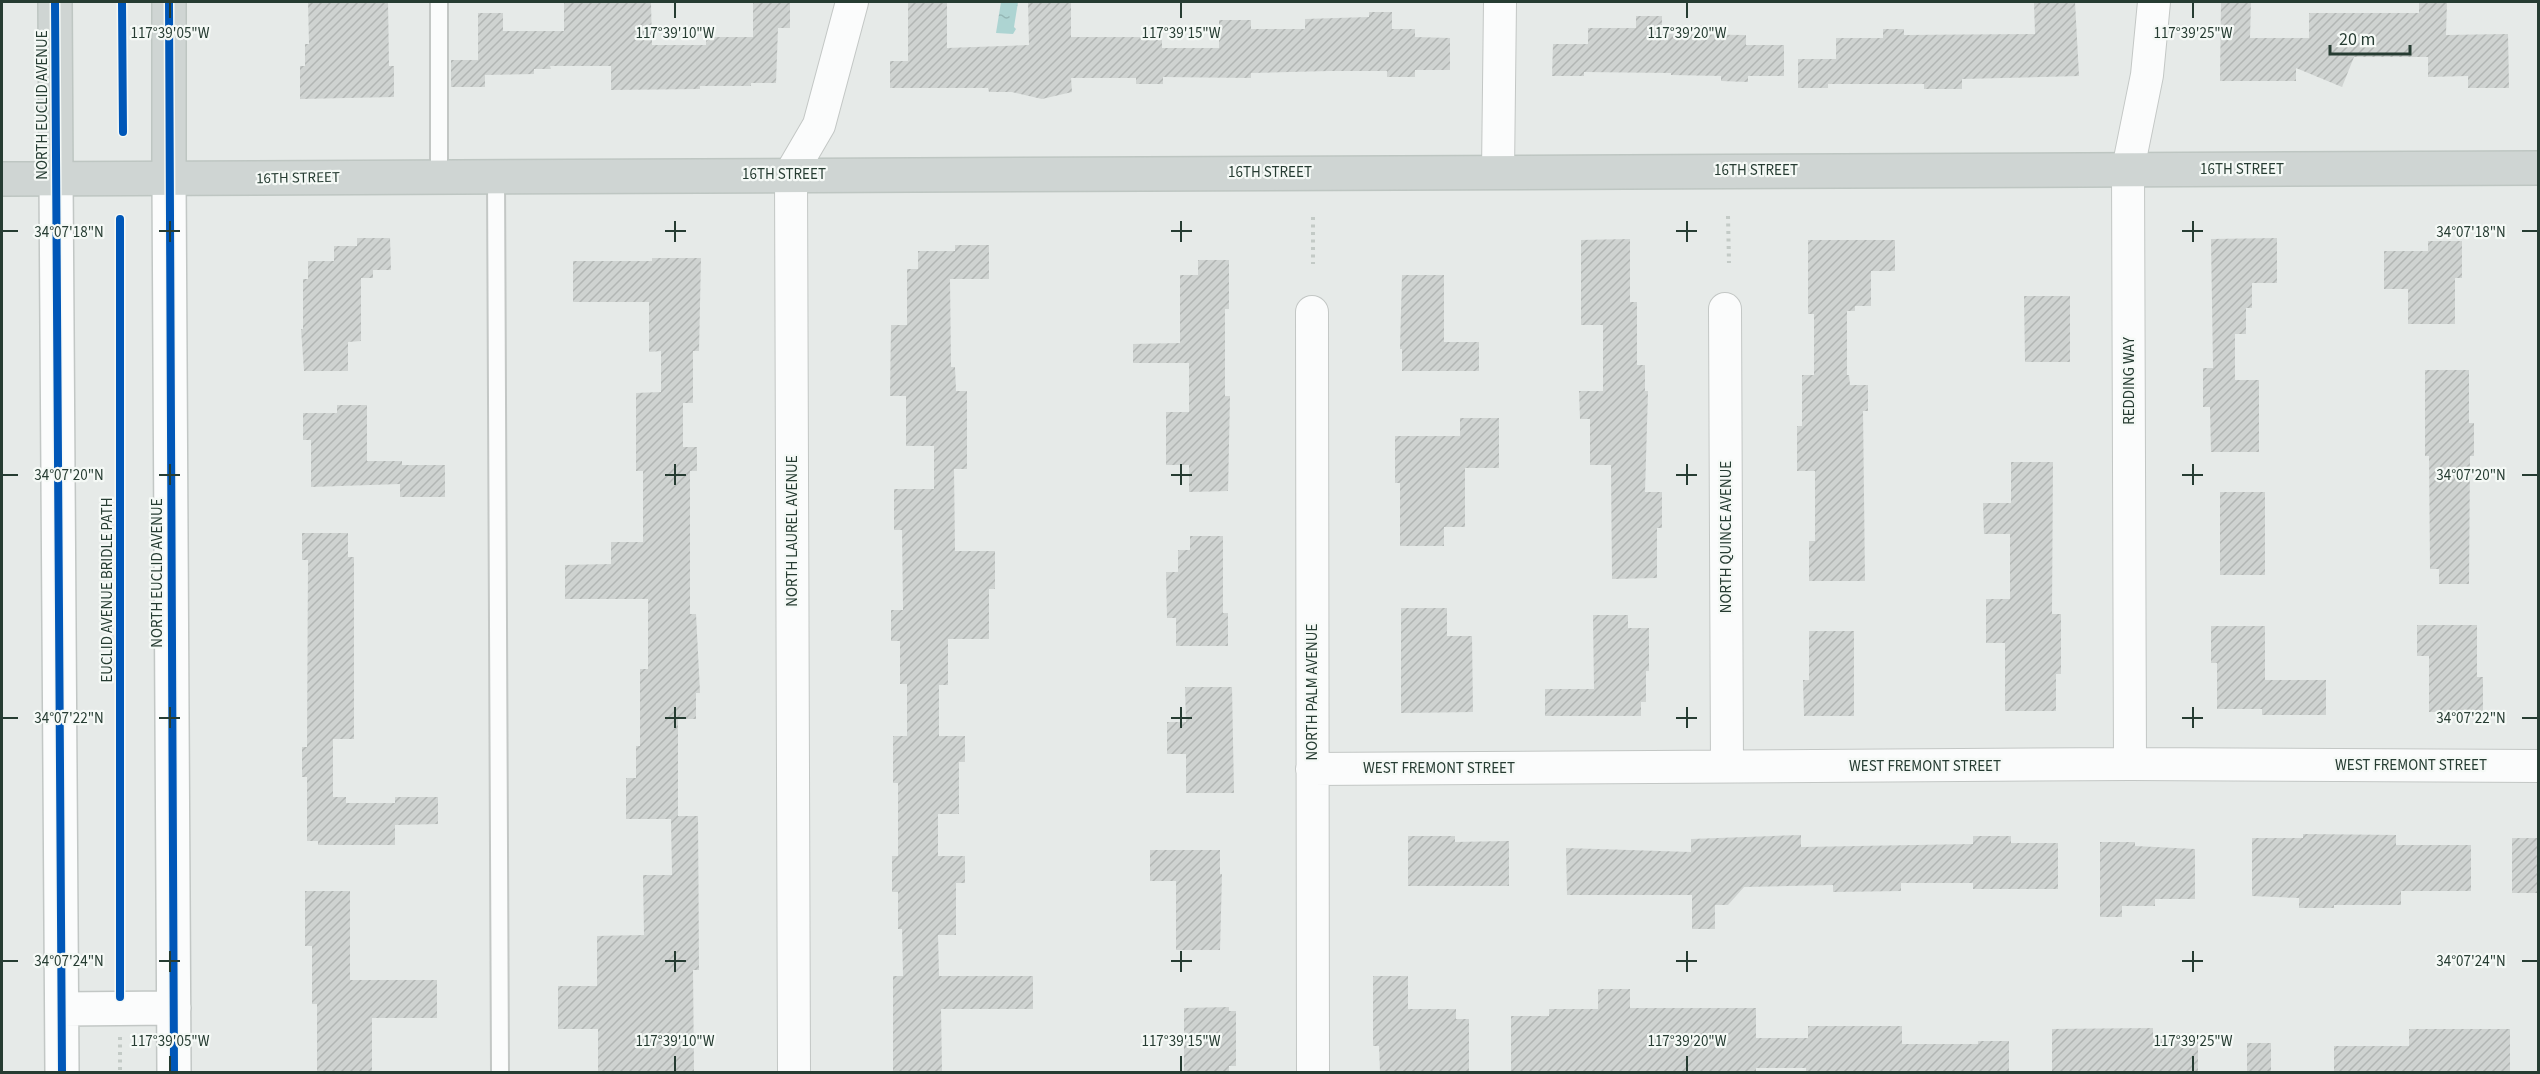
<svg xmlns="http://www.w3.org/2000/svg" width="2540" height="1074" font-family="'Source Sans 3',sans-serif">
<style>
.water{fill:url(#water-ripples)}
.building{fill:url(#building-hatch)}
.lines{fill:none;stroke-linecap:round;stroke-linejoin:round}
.service-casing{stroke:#c3c7c5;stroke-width:20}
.minor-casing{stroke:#c3c7c5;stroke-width:34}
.secondary-casing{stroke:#c2c7c5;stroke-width:36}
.primary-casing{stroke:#bec6c2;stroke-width:36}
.path{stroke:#c3cac6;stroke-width:4;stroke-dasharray:3 4.5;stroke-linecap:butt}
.service{stroke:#fbfcfc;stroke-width:16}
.minor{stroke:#fbfcfc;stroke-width:32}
.secondary{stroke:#fbfcfc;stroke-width:33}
.primary{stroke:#cfd5d3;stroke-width:33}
.cycleway-casing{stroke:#f5f9f6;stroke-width:11}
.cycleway{stroke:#0057b8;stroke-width:8}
.ticks{fill:none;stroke:#263c32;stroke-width:2}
.labels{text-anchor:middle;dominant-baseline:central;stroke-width:4.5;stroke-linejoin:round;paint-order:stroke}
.street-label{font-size:15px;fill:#263c32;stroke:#f5f9f6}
.ticks-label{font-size:15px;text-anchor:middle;fill:#263c32;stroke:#f5f9f6;stroke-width:4.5;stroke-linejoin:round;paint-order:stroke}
</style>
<defs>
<pattern id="water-ripples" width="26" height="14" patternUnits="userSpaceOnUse" patternTransform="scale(1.5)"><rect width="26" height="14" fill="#add4d2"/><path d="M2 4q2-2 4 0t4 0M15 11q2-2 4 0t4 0" fill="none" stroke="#95b7b5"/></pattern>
<pattern id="building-hatch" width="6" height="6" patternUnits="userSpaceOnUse" patternTransform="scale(1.5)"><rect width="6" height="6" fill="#cfd3d1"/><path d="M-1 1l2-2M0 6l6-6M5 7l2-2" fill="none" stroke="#b2b6b4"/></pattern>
</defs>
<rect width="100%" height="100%" fill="#e6eae8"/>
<path class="water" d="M 1001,2 L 1018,2 L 1014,27 L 1016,29 L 1013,34 L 996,33 Z"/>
<path class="building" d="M 308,2 L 388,2 L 389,66 L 394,66 L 394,97 L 300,99 L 300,66 L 305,66 L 305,44 L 309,44 Z
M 564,2 L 651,3 L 652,45 L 706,45 L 706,37 L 753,37 L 753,2 L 790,2 L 790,28 L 778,28 L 776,83 L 751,83 L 751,86 L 700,86 L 700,89 L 611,90 L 611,66 L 550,66 L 551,69 L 534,69 L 534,74 L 485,75 L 485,87 L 451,87 L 451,60 L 478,60 L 478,13 L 503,13 L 503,31 L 564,31 Z
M 908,2 L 947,2 L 947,48 L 1029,45 L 1028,2 L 1071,2 L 1071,37 L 1162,37 L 1162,48 L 1219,48 L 1219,20 L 1251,20 L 1251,29 L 1305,29 L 1305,19 L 1369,17 L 1369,12 L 1392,12 L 1392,29 L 1415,29 L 1415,37 L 1450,38 L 1450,70 L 1415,70 L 1415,77 L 1387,77 L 1387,71 L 1329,71 L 1251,73 L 1251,78 L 1163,77 L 1163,84 L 1136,84 L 1136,78 L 1071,78 L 1072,92 L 1042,99 L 1012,92 L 989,92 L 988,88 L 890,88 L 890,61 L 908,61 Z
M 2048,2 L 2075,2 L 2079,76 L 1962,79 L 1962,89 L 1924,89 L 1924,84 L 1828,84 L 1828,88 L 1798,88 L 1798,59 L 1836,59 L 1836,38 L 1883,38 L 1883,29 L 1904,29 L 1904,35 L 2035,34 L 2034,3 Z
M 2221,2 L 2251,2 L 2250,38 L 2309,38 L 2309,13 L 2419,13 L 2419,2 L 2447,2 L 2446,35 L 2508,34 L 2509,88 L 2468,88 L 2468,76 L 2428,77 L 2428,57 L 2354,57 L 2342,87 L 2296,68 L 2296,81 L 2220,81 Z
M 1636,16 L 1662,16 L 1662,34 L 1746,35 L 1746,45 L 1784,45 L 1784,76 L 1748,76 L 1748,82 L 1721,81 L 1721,76 L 1671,75 L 1671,73 L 1584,72 L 1584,76 L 1552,76 L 1553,44 L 1588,44 L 1588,28 L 1636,28 Z
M 357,238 L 390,238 L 391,270 L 373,270 L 373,278 L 361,278 L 361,341 L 348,342 L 348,371 L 304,371 L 301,329 L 303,329 L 303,279 L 308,279 L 308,261 L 334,261 L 334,246 L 357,246 Z
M 2277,238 L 2277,283 L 2252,283 L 2252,308 L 2246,308 L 2246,334 L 2235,334 L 2235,380 L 2259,380 L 2259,452 L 2211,452 L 2210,407 L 2203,407 L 2203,368 L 2213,368 L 2211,239 Z
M 1630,239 L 1630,302 L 1637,302 L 1637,365 L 1645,365 L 1645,391 L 1648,391 L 1645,492 L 1662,492 L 1662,528 L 1657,528 L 1657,578 L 1612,579 L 1611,465 L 1590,465 L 1590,419 L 1580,419 L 1579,391 L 1603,391 L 1603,325 L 1581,325 L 1581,240 Z
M 1808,240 L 1895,240 L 1895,271 L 1871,271 L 1871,306 L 1855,306 L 1855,311 L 1847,311 L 1847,375 L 1849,375 L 1850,385 L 1868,385 L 1868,411 L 1863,411 L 1865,581 L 1809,581 L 1809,541 L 1815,541 L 1815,471 L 1797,471 L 1797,426 L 1802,426 L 1802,375 L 1814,375 L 1814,314 L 1808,314 Z
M 2428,241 L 2462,241 L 2462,278 L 2455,278 L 2455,324 L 2408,324 L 2408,289 L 2384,289 L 2384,251 L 2428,251 Z
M 955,245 L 989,245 L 989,279 L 950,279 L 951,367 L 955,367 L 956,391 L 967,391 L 967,469 L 954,469 L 955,551 L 995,551 L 995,589 L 989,589 L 989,639 L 948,639 L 948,685 L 939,685 L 939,736 L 965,736 L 965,762 L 959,762 L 959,814 L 938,814 L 938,856 L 965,856 L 965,883 L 956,883 L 956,935 L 938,935 L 939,976 L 1033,976 L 1033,1009 L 941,1009 L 942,1072 L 893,1072 L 893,976 L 903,976 L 902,929 L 898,929 L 898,892 L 892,892 L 892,856 L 898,856 L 898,783 L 893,783 L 893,736 L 907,736 L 907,684 L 900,684 L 900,641 L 891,641 L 891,610 L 903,610 L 902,530 L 894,530 L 894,489 L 934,489 L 934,446 L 906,446 L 906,396 L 890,396 L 891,325 L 907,325 L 907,269 L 918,269 L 918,251 L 955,251 Z
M 652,258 L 701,258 L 699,351 L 693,351 L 693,403 L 683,403 L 683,447 L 697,447 L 697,471 L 690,471 L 690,614 L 696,614 L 700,693 L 696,693 L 696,719 L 678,719 L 678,816 L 698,816 L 699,970 L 693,970 L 694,1072 L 598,1072 L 598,1029 L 558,1029 L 558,986 L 597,986 L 597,936 L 644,935 L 643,875 L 672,875 L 671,819 L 626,819 L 626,778 L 636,778 L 636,746 L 640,746 L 640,669 L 648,669 L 648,599 L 565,599 L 565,565 L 611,564 L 611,542 L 643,542 L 643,471 L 636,471 L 636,393 L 661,392 L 661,351 L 649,352 L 649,302 L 573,302 L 573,261 L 652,261 Z
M 1198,260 L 1229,260 L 1229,309 L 1225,309 L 1225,396 L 1230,396 L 1228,491 L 1189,492 L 1189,465 L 1166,465 L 1166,412 L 1189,412 L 1189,363 L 1133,363 L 1133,344 L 1180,343 L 1180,275 L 1198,275 Z
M 1402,275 L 1444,275 L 1444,342 L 1479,342 L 1479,371 L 1402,371 L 1402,349 L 1400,349 Z
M 2024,296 L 2070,296 L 2070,362 L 2025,362 Z
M 2425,370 L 2469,370 L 2469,423 L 2474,423 L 2474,456 L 2470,456 L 2469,584 L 2439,584 L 2439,569 L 2430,569 L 2429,456 L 2425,456 Z
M 337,405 L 367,405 L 367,461 L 402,461 L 402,465 L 445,465 L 445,497 L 400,497 L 400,484 L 311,487 L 311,440 L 303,440 L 303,413 L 337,413 Z
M 1460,418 L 1499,418 L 1499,468 L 1465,468 L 1465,527 L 1444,527 L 1444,546 L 1400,546 L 1400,483 L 1395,483 L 1395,436 L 1460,436 Z
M 2011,462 L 2053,462 L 2052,614 L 2061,614 L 2061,674 L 2056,674 L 2056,711 L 2005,711 L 2005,643 L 1986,643 L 1986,599 L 2010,599 L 2010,534 L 1984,534 L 1983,503 L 2011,503 Z
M 2220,492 L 2265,492 L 2265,575 L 2220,575 Z
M 302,533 L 348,533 L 348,557 L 354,557 L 354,739 L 333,739 L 333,797 L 346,797 L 346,803 L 395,803 L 395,797 L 438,797 L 438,824 L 395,825 L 395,845 L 318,845 L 318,841 L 307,841 L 307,777 L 302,777 L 302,747 L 307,747 L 308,560 L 302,560 Z
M 1190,536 L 1223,536 L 1223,613 L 1228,613 L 1228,646 L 1176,646 L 1176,618 L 1167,618 L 1166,572 L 1178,572 L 1178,550 L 1190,550 Z
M 1401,608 L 1447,608 L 1447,636 L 1472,636 L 1473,712 L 1401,713 Z
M 1593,615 L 1628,615 L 1628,628 L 1649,628 L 1649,671 L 1646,671 L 1646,702 L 1641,702 L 1641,716 L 1545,716 L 1545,689 L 1594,689 Z
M 2417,625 L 2477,625 L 2477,677 L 2483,677 L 2483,712 L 2429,712 L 2429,656 L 2417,656 Z
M 2211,626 L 2265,626 L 2265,680 L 2326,680 L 2326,715 L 2262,715 L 2262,709 L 2217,709 L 2217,663 L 2211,663 Z
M 1809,631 L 1854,631 L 1854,716 L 1804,716 L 1803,680 L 1809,680 Z
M 1185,687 L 1232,687 L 1234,793 L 1186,793 L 1186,754 L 1167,754 L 1167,722 L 1186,722 Z
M 2303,834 L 2396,835 L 2396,845 L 2471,845 L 2471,891 L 2401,891 L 2401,905 L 2334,905 L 2334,908 L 2299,908 L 2299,898 L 2252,896 L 2252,838 L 2303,838 Z
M 1801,835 L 1801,847 L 1973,844 L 1973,836 L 2011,836 L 2011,843 L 2058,843 L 2058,889 L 1973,889 L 1973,883 L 1901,883 L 1901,891 L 1833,892 L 1833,885 L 1744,887 L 1728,905 L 1715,905 L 1715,929 L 1692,929 L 1692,895 L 1567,895 L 1566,848 L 1691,852 L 1691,839 Z
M 1408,836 L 1455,836 L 1455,842 L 1509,841 L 1509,886 L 1408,886 Z
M 2512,838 L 2538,838 L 2538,893 L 2512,893 Z
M 2100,842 L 2135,842 L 2135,846 L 2195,849 L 2195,899 L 2155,899 L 2155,906 L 2122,906 L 2122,917 L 2100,917 Z
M 1150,850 L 1220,850 L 1220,874 L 1222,874 L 1220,950 L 1176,950 L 1176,881 L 1150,881 Z
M 305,891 L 350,891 L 350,980 L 437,980 L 437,1018 L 372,1018 L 372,1072 L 317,1072 L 317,1004 L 312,1004 L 312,946 L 305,946 Z
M 1373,976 L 1408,976 L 1408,1009 L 1456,1009 L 1456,1019 L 1469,1019 L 1469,1072 L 1380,1072 L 1379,1046 L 1373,1046 Z
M 1598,989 L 1630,989 L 1630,1008 L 1756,1008 L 1756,1038 L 1808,1038 L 1808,1026 L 1902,1026 L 1902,1044 L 1978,1044 L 1978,1041 L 2009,1041 L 2009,1072 L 1806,1072 L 1806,1068 L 1756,1068 L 1756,1072 L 1511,1072 L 1511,1016 L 1549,1016 L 1549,1009 L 1598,1009 Z
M 1229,1007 L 1229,1011 L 1236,1011 L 1236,1066 L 1229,1066 L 1229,1072 L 1184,1072 L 1184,1008 Z
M 2153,1028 L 2153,1036 L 2198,1036 L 2198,1072 L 2052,1072 L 2052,1029 Z
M 2409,1029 L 2510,1029 L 2510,1072 L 2334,1072 L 2334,1046 L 2409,1046 Z
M 2247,1043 L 2271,1043 L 2271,1072 L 2247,1072 Z"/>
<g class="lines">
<g class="service-casing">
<path id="service" d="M 439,2 L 439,176
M 496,176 L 500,1072"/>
</g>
<g class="minor-casing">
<path id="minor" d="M 1498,172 L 1500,2
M 1725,309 L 1727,766
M 1312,312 L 1313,1072
M 2130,764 L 2128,169 L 2147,75 L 2154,2
M 1312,769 L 2130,764 L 2538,766
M 794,1072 L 791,173 L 819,125 L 852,2"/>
</g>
<g class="secondary-casing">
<path id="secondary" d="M 56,178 L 62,1072
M 169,179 L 174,1072
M 62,1009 L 174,1008"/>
</g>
<g class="primary-casing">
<path id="primary" d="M 55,2 L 56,178
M 169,2 L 169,179
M 2,179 L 2538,168"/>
</g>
<path class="path" d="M 122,2 L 123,132
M 1728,216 L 1729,263
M 1313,217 L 1313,264
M 120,981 L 120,219
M 120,1037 L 120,1072"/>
<use href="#service" class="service"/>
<use href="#minor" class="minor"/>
<use href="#secondary" class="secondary"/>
<use href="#primary" class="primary"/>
<g class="cycleway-casing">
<path id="cycleway" d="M 55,2 L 62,1072
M 122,2 L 123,132
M 169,2 L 174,1072
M 120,997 L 120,219"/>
</g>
<use href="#cycleway" class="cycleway"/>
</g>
<path class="ticks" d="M 170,3 L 170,18M 675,3 L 675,18M 1181,3 L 1181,18M 1687,3 L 1687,18M 2193,3 L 2193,18M 170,221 L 170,242M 675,221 L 675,242M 1181,221 L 1181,242M 1687,221 L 1687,242M 2193,221 L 2193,242M 3,231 L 18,231M 159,231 L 180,231M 665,231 L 686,231M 1171,231 L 1192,231M 1676,231 L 1697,231M 2182,231 L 2203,231M 2522,231 L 2537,231M 170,464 L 170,485M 675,464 L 675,485M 1181,464 L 1181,485M 1687,464 L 1687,485M 2193,464 L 2193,485M 3,475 L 18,475M 159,475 L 180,475M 665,475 L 686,475M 1171,475 L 1192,475M 1676,475 L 1697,475M 2182,475 L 2203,475M 2522,475 L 2537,475M 170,707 L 170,728M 675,707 L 675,728M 1181,707 L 1181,728M 1687,707 L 1687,728M 2193,707 L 2193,728M 3,718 L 18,718M 159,718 L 180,718M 665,718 L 686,718M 1171,718 L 1192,718M 1676,718 L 1697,718M 2182,718 L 2203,718M 2522,718 L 2537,718M 170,951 L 170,972M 675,951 L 675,972M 1181,951 L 1181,972M 1687,951 L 1687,972M 2193,951 L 2193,972M 3,961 L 18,961M 159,961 L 180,961M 665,961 L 686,961M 1171,961 L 1192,961M 1676,961 L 1697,961M 2182,961 L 2203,961M 2522,961 L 2537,961M 170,1056 L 170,1071M 675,1056 L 675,1071M 1181,1056 L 1181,1071M 1687,1056 L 1687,1071M 2193,1056 L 2193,1071"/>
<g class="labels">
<g class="street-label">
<text transform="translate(42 105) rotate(-90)">NORTH EUCLID AVENUE</text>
<text x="2242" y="169">16TH STREET</text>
<text x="1756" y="170">16TH STREET</text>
<text x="1270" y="172">16TH STREET</text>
<text x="784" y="174">16TH STREET</text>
<text transform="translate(298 178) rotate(-1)">16TH STREET</text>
<text transform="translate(2129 381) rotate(-90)">REDDING WAY</text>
<text transform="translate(792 531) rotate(-90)">NORTH LAUREL AVENUE</text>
<text transform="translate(1726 537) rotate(-90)">NORTH QUINCE AVENUE</text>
<text transform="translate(157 573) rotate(-90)">NORTH EUCLID AVENUE</text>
<text transform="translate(107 590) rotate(-90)">EUCLID AVENUE BRIDLE PATH</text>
<text transform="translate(1312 692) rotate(-90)">NORTH PALM AVENUE</text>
<text x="2411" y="765">WEST FREMONT STREET</text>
<text x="1925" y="766">WEST FREMONT STREET</text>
<text x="1439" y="768">WEST FREMONT STREET</text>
</g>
</g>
<g class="ticks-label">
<text x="170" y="38">117°39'05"W</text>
<text x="675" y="38">117°39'10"W</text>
<text x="1181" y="38">117°39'15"W</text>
<text x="1687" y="38">117°39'20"W</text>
<text x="2193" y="38">117°39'25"W</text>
<text x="2471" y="237">34°07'18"N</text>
<text x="69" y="237">34°07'18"N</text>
<text x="2471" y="480">34°07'20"N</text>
<text x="69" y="480">34°07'20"N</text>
<text x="2471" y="723">34°07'22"N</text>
<text x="69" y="723">34°07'22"N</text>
<text x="2471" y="966">34°07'24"N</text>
<text x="69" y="966">34°07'24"N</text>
<text x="170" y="1046">117°39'05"W</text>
<text x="675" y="1046">117°39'10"W</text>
<text x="1181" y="1046">117°39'15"W</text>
<text x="1687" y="1046">117°39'20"W</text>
<text x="2193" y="1046">117°39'25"W</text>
</g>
<rect width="2540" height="1074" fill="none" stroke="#263c32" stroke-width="6"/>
<path d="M2330 45v9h80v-9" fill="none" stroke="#263c32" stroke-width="3"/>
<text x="2339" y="45" font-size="18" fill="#263c32" stroke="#f5f9f6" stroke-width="4.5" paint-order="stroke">20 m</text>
</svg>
